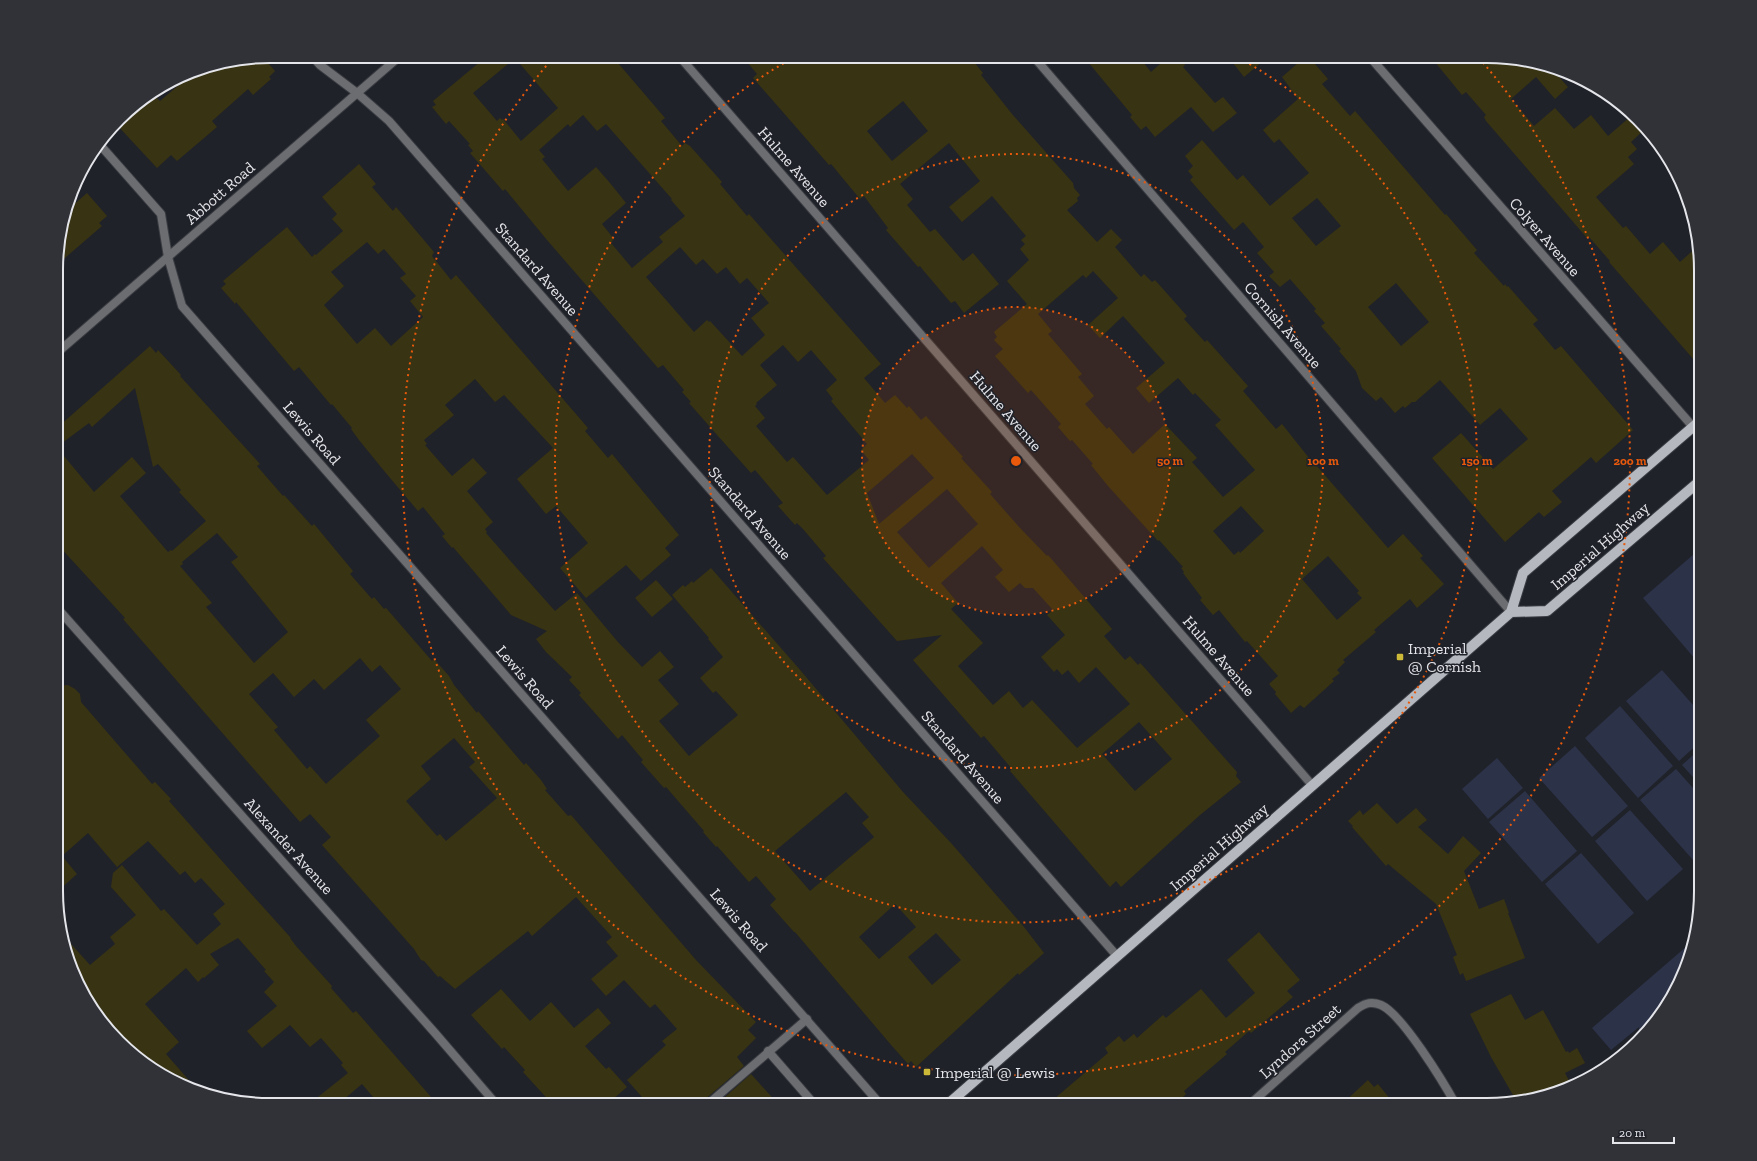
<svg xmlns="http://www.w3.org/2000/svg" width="1757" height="1161" font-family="'Zilla Slab',serif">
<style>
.green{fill:#2c3248}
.building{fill:#383312;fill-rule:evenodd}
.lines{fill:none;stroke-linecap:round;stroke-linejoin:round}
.service-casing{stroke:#3b3d44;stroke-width:10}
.minor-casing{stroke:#3b3d44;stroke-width:10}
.tertiary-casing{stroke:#3b3d44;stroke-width:10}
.primary-casing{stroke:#3b3d44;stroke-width:12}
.service{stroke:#6b6d70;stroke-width:8}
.minor{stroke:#6b6d70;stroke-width:8}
.tertiary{stroke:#6b6d70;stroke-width:8}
.primary{stroke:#b5b8bf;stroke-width:10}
.ring{fill:none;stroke:#e8590c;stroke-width:2;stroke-dasharray:2 4}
.poi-dot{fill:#ccb938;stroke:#202229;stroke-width:1.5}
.labels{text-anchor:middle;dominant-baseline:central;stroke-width:3;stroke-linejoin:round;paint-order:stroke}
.street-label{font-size:16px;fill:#e4e5ea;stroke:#202229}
.poi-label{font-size:16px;fill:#e4e5ea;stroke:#202229;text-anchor:start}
.rim{fill:none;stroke:#e4e5ea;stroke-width:2}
.centre{fill:#e8590c;stroke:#202229;stroke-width:2}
.ring-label{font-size:12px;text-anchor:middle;font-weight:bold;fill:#e8590c;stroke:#202229;stroke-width:3;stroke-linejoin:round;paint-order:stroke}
</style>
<rect width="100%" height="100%" fill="#202229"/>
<path class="green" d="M 1701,548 L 1701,666 L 1643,598 Z
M 1662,670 L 1701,714 L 1701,741 L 1679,761 L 1626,701 Z
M 1620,706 L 1673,766 L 1638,798 L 1585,738 Z
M 1575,746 L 1628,806 L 1592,837 L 1539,778 Z
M 1701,748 L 1701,786 L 1682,765 Z
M 1497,758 L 1523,788 L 1488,819 L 1462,789 Z
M 1676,769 L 1701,797 L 1701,853 L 1693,860 L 1640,800 Z
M 1525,791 L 1577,851 L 1542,882 L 1489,822 Z
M 1630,810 L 1683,869 L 1647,901 L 1595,841 Z
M 1581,853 L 1634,913 L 1598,944 L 1545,884 Z
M 1694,940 L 1690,960 L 1665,1010 L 1639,1040 L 1639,1027 L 1611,1050 L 1592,1028 Z"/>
<path class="building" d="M 487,56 L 612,56 L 665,118 L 661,121 L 682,146 L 685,143 L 690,146 L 722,182 L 720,184 L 747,216 L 749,214 L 881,364 L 864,378 L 885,403 L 895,395 L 907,408 L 909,406 L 921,420 L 926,416 L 963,457 L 961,458 L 992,492 L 990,494 L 1020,528 L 1047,556 L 1048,555 L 1112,629 L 1104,636 L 1125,660 L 1130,656 L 1138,665 L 1140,663 L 1143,666 L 1237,772 L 1236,776 L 1241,782 L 1200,815 L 1121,887 L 1116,881 L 1110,887 L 1010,771 L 1012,769 L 984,736 L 981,738 L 913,660 L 942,635 L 897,641 L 823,558 L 826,556 L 803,529 L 797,523 L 795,525 L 778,506 L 783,503 L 755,470 L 751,473 L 718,436 L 689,403 L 691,402 L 682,392 L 684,390 L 663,365 L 658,368 L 547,240 L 505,189 L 503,191 L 470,153 L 473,151 L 468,145 L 470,144 L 449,121 L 446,124 L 432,107 L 436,105 L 433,101 ZM 515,58 L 558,108 L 521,141 L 503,119 L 502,120 L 500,118 L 497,121 L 473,93 ZM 583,115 L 597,131 L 606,124 L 672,199 L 671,200 L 685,216 L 659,237 L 663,242 L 632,268 L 611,243 L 614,239 L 602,224 L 626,203 L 610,183 L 596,167 L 568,191 L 542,159 L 545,157 L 539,150 L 568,124 L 570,127 ZM 680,247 L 696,265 L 703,259 L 717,274 L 726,267 L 740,284 L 747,278 L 769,303 L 751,318 L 765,335 L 742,356 L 710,321 L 709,322 L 707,320 L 694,332 L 646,277 ZM 783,345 L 798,362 L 811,350 L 837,380 L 826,390 L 833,399 L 831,401 L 867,444 L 861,450 L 869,460 L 827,495 L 793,457 L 787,462 L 756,426 L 765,418 L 755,406 L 757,404 L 756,403 L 777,385 L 760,365 ZM 912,454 L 934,478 L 879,524 L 867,493 ZM 947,489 L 978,524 L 929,568 L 897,532 ZM 982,546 L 1003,570 L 995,577 L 1009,592 L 1020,583 L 1025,588 L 1033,588 L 1053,610 L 1047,615 L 1065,635 L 1041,657 L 1054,672 L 1057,669 L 1062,675 L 1068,670 L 1079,683 L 1096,667 L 1130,704 L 1077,748 L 1032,700 L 1023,708 L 1009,691 L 993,705 L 958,666 L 983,643 L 951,609 L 958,603 L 941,583 ZM 1139,722 L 1172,759 L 1135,791 L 1102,754 Z
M 742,56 L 969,56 L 983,73 L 981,75 L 1012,114 L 1073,183 L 1074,188 L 1080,195 L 1077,198 L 1078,201 L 1067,210 L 1097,242 L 1111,229 L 1122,240 L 1115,247 L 1141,277 L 1144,274 L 1152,282 L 1155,280 L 1187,316 L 1184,319 L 1205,342 L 1207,340 L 1248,386 L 1243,391 L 1276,429 L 1282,424 L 1309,458 L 1310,458 L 1388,548 L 1403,534 L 1423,556 L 1420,558 L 1444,584 L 1417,608 L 1410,599 L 1374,630 L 1376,632 L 1343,660 L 1345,662 L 1337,670 L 1340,673 L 1332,679 L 1334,681 L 1304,708 L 1300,705 L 1291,713 L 1275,694 L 1276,692 L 1269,684 L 1278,676 L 1247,641 L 1245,642 L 1219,610 L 1213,615 L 1200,600 L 1202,598 L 1183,573 L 1184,572 L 1181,568 L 1183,567 L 1159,540 L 1158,541 L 1108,486 L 1091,465 L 1093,464 L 1072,440 L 1070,441 L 1058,427 L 1061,424 L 1031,390 L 1028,393 L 995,356 L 1003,349 L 994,340 L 997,337 L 994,332 L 1027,304 L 1007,281 L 1029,260 L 1020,249 L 1025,244 L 1021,240 L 1026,236 L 992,196 L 962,222 L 949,207 L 980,181 L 949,143 L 900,184 L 913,199 L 907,205 L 930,232 L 935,229 L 963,261 L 973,253 L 999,284 L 964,313 L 955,301 L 951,303 L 923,270 L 920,266 L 918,267 L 899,245 L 886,230 L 888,228 L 864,196 L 860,199 L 831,164 L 829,165 L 782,111 L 753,78 L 757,74 ZM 903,101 L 928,131 L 892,161 L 867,131 ZM 1093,271 L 1118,298 L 1088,325 L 1100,338 L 1123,316 L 1165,363 L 1136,388 L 1149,403 L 1178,378 L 1193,395 L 1195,393 L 1221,420 L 1215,425 L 1255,470 L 1223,497 L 1192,462 L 1197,458 L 1165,424 L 1133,454 L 1109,427 L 1107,429 L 1085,404 L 1094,396 L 1078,377 L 1082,374 L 1048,334 L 1052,331 L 1038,314 L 1083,275 L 1086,278 ZM 1241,506 L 1264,531 L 1240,553 L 1239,551 L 1234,555 L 1213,531 ZM 1328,556 L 1359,591 L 1357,593 L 1362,598 L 1337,620 L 1302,579 Z
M 1083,56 L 1138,56 L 1151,72 L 1169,56 L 1177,56 L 1185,65 L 1183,67 L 1215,103 L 1223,97 L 1237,113 L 1213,132 L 1191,107 L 1155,137 L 1146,126 L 1141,130 L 1130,117 L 1132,115 Z
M 1241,56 L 1269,56 L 1244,77 L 1233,63 Z
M 1306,56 L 1308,56 L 1328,79 L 1322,84 L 1350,116 L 1355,111 L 1445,215 L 1446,214 L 1477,250 L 1474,253 L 1504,286 L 1505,284 L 1507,287 L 1508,286 L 1538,320 L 1533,324 L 1555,350 L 1561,346 L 1633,430 L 1596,463 L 1591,457 L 1552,491 L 1562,502 L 1544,517 L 1539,512 L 1505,542 L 1432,458 L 1461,433 L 1493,469 L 1528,439 L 1500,408 L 1480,425 L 1440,380 L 1415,402 L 1412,402 L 1405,408 L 1403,406 L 1395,413 L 1381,397 L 1376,401 L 1362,388 L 1356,371 L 1339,351 L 1341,349 L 1321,326 L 1325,323 L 1314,311 L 1316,309 L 1290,279 L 1280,287 L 1269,276 L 1274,272 L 1257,253 L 1264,247 L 1243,222 L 1234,230 L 1190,180 L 1193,177 L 1188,171 L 1193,166 L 1185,156 L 1202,140 L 1237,180 L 1243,175 L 1270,206 L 1309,173 L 1279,139 L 1274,143 L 1263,130 L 1298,99 L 1282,77 ZM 1317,198 L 1341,226 L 1316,246 L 1292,218 ZM 1396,283 L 1429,322 L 1401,346 L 1368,307 Z
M 1430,56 L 1487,56 L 1556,67 L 1565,72 L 1559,77 L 1568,87 L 1555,99 L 1536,77 L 1511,99 L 1534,126 L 1555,108 L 1574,129 L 1591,115 L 1608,136 L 1631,116 L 1644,130 L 1631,142 L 1637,149 L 1628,157 L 1634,164 L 1596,197 L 1623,228 L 1626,226 L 1650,254 L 1663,242 L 1680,262 L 1699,245 L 1701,256 L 1701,368 L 1609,262 L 1610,261 L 1589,237 L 1587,238 L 1486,121 L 1484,117 L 1486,115 L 1466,92 L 1462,95 Z
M 263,57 L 275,71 L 269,77 L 271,79 L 253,95 L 248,89 L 212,121 L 217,127 L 177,161 L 171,155 L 157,168 L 117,125 L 129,109 L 153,94 L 160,101 L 186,79 L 183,76 L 188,72 Z
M 359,164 L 376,184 L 372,187 L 393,211 L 396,207 L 434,252 L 432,256 L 451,280 L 456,275 L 588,428 L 585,431 L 608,458 L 612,454 L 679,535 L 665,548 L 671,555 L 641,581 L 626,565 L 586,598 L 560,568 L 588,543 L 556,506 L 546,514 L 517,479 L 553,448 L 504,395 L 495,402 L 475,379 L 445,405 L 454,415 L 424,440 L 427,444 L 425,445 L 452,476 L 473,458 L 487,473 L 467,491 L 493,522 L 485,529 L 487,532 L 486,533 L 507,557 L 555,611 L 577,593 L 617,641 L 642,667 L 660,651 L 674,667 L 658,680 L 679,704 L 659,721 L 689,756 L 738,715 L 716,691 L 713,693 L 700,678 L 723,657 L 708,639 L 709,638 L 672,595 L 683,585 L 685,587 L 692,581 L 693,583 L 711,568 L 801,671 L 903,792 L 951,843 L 1024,927 L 1044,953 L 1019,975 L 1018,973 L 916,1067 L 911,1061 L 908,1064 L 892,1046 L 795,932 L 794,932 L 770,905 L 776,899 L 756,876 L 749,882 L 717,846 L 716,847 L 703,832 L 704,831 L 666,787 L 664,788 L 641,762 L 643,760 L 622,735 L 618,739 L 579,695 L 581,693 L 569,680 L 572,677 L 546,652 L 536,639 L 547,631 L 511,615 L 453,547 L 452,548 L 442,536 L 445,534 L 423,507 L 418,511 L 385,472 L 359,440 L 351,429 L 352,428 L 332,404 L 331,405 L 299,367 L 294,371 L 236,302 L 235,304 L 221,288 L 226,284 L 223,281 L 287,227 L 312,257 L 315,254 L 316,255 L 343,231 L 332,219 L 337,214 L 322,197 ZM 367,242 L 378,254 L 384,249 L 406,274 L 400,278 L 416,296 L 410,301 L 423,317 L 391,346 L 375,328 L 357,344 L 324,305 L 344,286 L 331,272 ZM 846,792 L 869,817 L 862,823 L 874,837 L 810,891 L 775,851 ZM 895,904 L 916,927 L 879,959 L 859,937 ZM 936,933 L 961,960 L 932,985 L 908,957 Z
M 87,193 L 107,216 L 99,223 L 102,226 L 58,264 L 58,242 L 68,207 L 71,207 Z
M 150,346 L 156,353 L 158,350 L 181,375 L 180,376 L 241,443 L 260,464 L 257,466 L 283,496 L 284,495 L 312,526 L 314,524 L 353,571 L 350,574 L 372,599 L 374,597 L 384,609 L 386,608 L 432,661 L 434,659 L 449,676 L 454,685 L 477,713 L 478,711 L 524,765 L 526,763 L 541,780 L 547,789 L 545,790 L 568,816 L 571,815 L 696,960 L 756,1022 L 748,1030 L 756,1038 L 737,1057 L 744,1066 L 703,1101 L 702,1105 L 649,1105 L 627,1080 L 666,1045 L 662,1041 L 677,1029 L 655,1004 L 650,1008 L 624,980 L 606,996 L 591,979 L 618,956 L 606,942 L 612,937 L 576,897 L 532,936 L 528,931 L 455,989 L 440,976 L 438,977 L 424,961 L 421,960 L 414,949 L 322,845 L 331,837 L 310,814 L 300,822 L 123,619 L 125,618 L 58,545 L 58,449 L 94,492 L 132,457 L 146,473 L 120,496 L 168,552 L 171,550 L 172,551 L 206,521 L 179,492 L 181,490 L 158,464 L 153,467 L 135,388 L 92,427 L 89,423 L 58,446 L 58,427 ZM 217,533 L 238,557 L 231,562 L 288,632 L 254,663 L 206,607 L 212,603 L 180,566 L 183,564 L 182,562 ZM 360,658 L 372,672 L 380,665 L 401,689 L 366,720 L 380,736 L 326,784 L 310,766 L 307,769 L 274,730 L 278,727 L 249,694 L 273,673 L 294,697 L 314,679 L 324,690 ZM 454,738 L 475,762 L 469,767 L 497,798 L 446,841 L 440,834 L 437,836 L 406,801 L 431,779 L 421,766 Z
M 656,580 L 673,599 L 652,617 L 635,598 Z
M 68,685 L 75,689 L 80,694 L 81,702 L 152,784 L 155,782 L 171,799 L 169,801 L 245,887 L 291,938 L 290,938 L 296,946 L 332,986 L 331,988 L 353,1013 L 356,1011 L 438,1105 L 380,1105 L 362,1084 L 337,1105 L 308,1105 L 348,1073 L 341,1065 L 343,1063 L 321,1038 L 310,1047 L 290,1025 L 262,1048 L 247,1031 L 277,1006 L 264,992 L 274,982 L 264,971 L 266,970 L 238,938 L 210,954 L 219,965 L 204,978 L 203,977 L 198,982 L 186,968 L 145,1004 L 179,1042 L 166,1054 L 200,1093 L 151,1069 L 109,1032 L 85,998 L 63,935 L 90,965 L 115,944 L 110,937 L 136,915 L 111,887 L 113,873 L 122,865 L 161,911 L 164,909 L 197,945 L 221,924 L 213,914 L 225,904 L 201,878 L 195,883 L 185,871 L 180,875 L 148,841 L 117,867 L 88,833 L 62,856 L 77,874 L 58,891 L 58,686 Z
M 1377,803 L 1397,824 L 1416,808 L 1427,820 L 1418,827 L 1448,854 L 1463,836 L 1481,853 L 1464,871 L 1479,909 L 1504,899 L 1509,913 L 1508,913 L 1525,958 L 1466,981 L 1463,973 L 1460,975 L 1453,957 L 1457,955 L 1436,904 L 1388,864 L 1386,866 L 1352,827 L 1353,826 L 1348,821 L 1360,810 L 1363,815 Z
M 1259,932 L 1300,980 L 1287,991 L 1293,997 L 1251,1033 L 1249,1031 L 1225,1052 L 1227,1054 L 1184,1091 L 1186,1094 L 1175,1105 L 1047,1105 L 1108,1053 L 1105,1048 L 1119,1036 L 1124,1042 L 1134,1034 L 1137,1038 L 1163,1015 L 1166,1018 L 1201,989 L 1226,1018 L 1255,993 L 1227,960 Z
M 501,989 L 530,1021 L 551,1002 L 574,1028 L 598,1008 L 611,1023 L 585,1046 L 606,1069 L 609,1067 L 627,1087 L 606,1105 L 553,1105 L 523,1072 L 525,1070 L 504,1047 L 502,1049 L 471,1015 Z
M 1511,994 L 1525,1020 L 1543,1010 L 1566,1052 L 1568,1051 L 1569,1053 L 1577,1048 L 1585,1063 L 1565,1073 L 1572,1086 L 1543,1098 L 1517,1102 L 1491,1057 L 1470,1014 Z
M 751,1074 L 779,1105 L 716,1105 Z
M 1368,1080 L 1374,1087 L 1378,1084 L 1395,1105 L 1341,1105 Z"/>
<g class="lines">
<g class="service-casing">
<path id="service" d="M 768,1051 L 815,1105
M 707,1105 L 807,1019"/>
</g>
<g class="minor-casing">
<path id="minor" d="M 312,56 L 320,65 L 357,93 L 389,121 L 1117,956
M 679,56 L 1312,785
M 1033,56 L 1511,612
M 1369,56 L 1701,436
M 101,146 L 161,214 L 168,257 L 182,306 L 881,1105
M 58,609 L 435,1033 L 497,1105
M 1249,1105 L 1358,1008 C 1366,1003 1372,1001 1381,1005 C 1402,1014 1444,1083 1456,1105"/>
</g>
<g class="tertiary-casing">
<path id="tertiary" d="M 58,352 L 400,56"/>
</g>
<g class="primary-casing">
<path id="primary" d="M 1511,612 L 1547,611 L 1701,480
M 947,1105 L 1511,612 L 1523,573 L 1701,420"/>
</g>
<use href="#service" class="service"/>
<use href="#minor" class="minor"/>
<use href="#tertiary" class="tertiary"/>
<use href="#primary" class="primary"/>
</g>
<circle cx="1016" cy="461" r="154" fill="#e8590c" fill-opacity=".12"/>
<g class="ring">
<circle cx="1016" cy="461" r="154"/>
<circle cx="1016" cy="461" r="307"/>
<path d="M1239 58A461 461 0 1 1 793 58"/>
<path d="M1479 58A614 614 0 1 1 553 58"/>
</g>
<g class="poi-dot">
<rect x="1396" y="653" width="8" height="8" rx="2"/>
<rect x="923" y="1068" width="8" height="8" rx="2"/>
</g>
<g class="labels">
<g class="street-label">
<text transform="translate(794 167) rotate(49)">Hulme Avenue</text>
<text transform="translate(220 193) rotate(-41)">Abbott Road</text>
<text transform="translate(1545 237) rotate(49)">Colyer Avenue</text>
<text transform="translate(537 269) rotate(49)">Standard Avenue</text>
<text transform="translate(1283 325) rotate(49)">Cornish Avenue</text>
<text transform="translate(1006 411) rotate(49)">Hulme Avenue</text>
<text transform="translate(312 433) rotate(49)">Lewis Road</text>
<text transform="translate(750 513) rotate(49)">Standard Avenue</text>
<text transform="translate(1600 546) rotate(-41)">Imperial Highway</text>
<text transform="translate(1219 656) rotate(49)">Hulme Avenue</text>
<text transform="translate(525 677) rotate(49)">Lewis Road</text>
<text transform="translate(963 757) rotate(49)">Standard Avenue</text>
<text transform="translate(289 846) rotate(48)">Alexander Avenue</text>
<text transform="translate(1219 847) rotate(-41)">Imperial Highway</text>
<text transform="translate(739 920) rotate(49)">Lewis Road</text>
<text transform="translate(1300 1041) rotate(-42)">Lyndora Street</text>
</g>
<g class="poi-label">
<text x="1408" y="648">Imperial<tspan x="1408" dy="18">@ Cornish</tspan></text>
<text x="935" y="1072">Imperial @ Lewis</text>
</g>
</g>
<path d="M0 0H1757V1161H0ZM270 63H1487A207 207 0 0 1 1694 270V891A207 207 0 0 1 1487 1098H270A207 207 0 0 1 63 891V270A207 207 0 0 1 270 63Z" fill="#303238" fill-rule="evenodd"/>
<path class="rim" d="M270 63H1487A207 207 0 0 1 1694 270V891A207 207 0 0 1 1487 1098H270A207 207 0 0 1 63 891V270A207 207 0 0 1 270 63Z"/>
<circle cx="1016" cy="461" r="6" class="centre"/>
<g class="ring-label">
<text x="1170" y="465">50 m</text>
<text x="1323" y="465">100 m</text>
<text x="1477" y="465">150 m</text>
<text x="1630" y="465">200 m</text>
</g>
<path d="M1613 1137v6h61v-6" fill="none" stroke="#e4e5ea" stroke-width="2"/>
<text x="1619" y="1137" font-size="12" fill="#e4e5ea" stroke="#202229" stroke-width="3" paint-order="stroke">20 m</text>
</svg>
